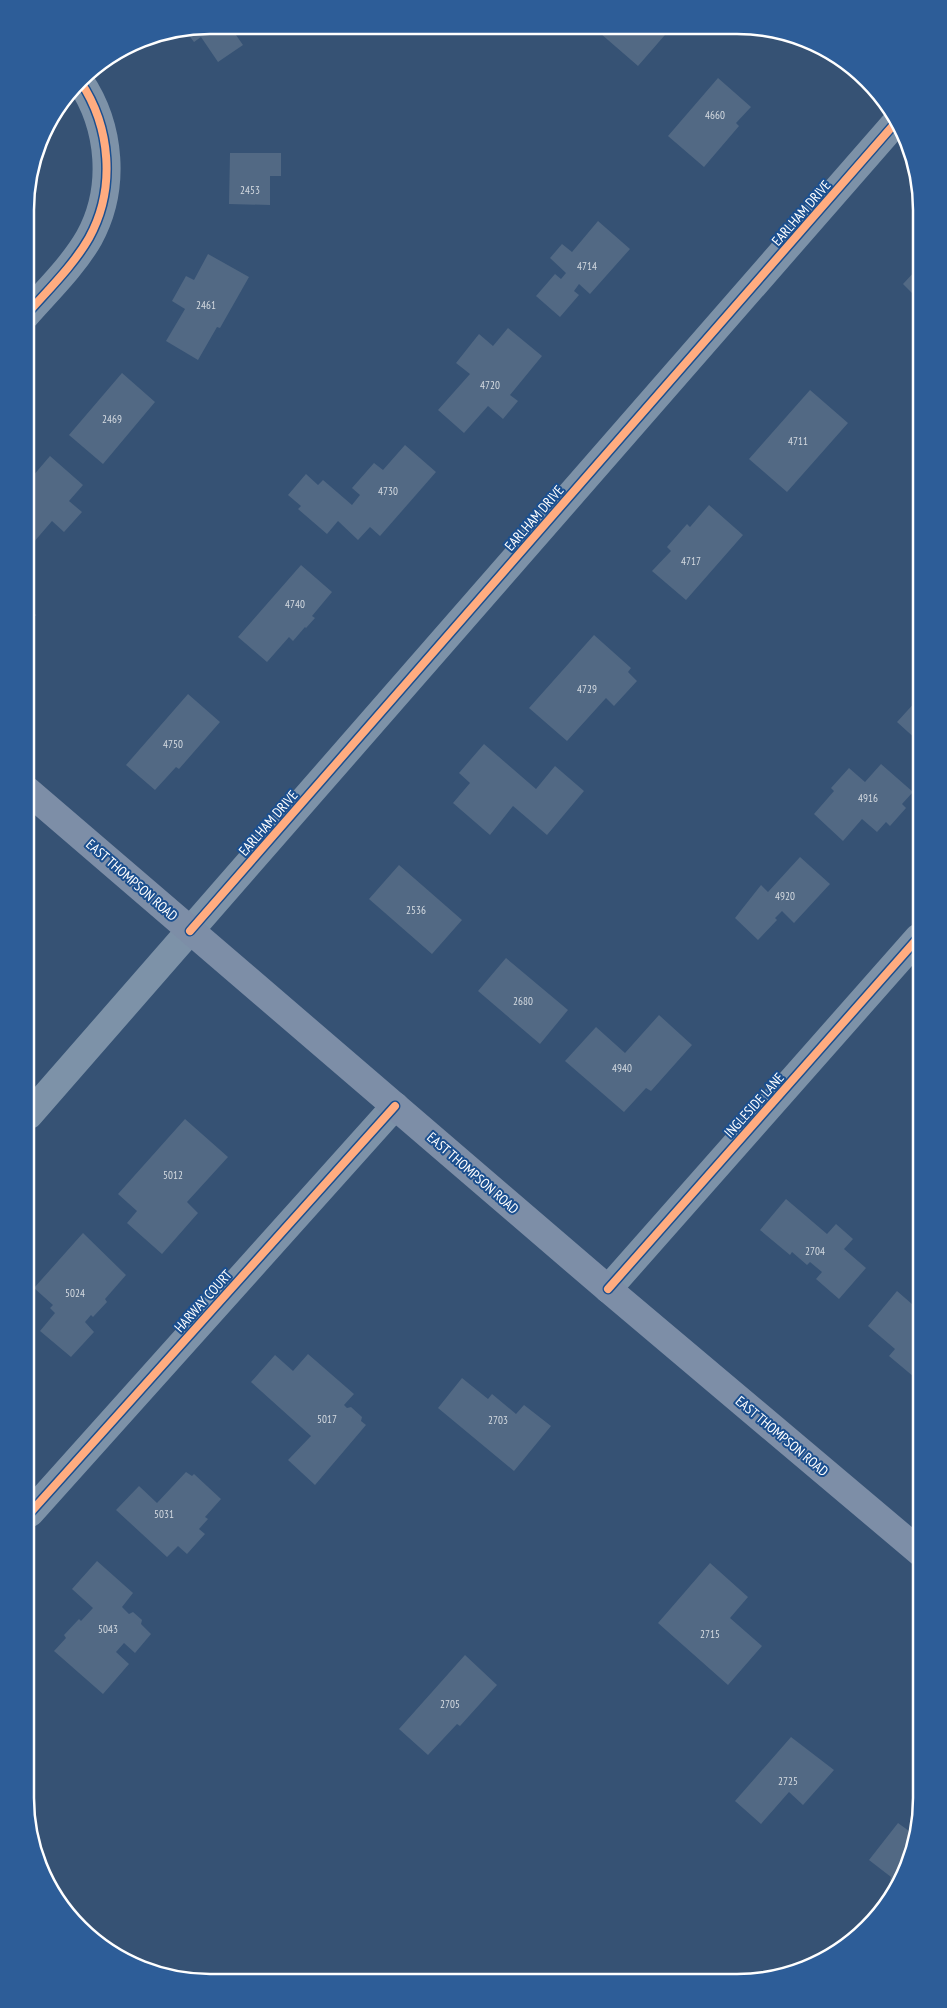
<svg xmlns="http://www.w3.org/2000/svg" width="947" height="2008" font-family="'PT Sans Narrow',sans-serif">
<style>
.building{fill:#526984}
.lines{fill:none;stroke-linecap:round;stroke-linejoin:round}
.minor{stroke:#7d92a8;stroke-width:28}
.major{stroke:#7d8ea7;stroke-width:28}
.cycleway-casing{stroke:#1b4f8f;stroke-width:11}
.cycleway{stroke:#ffac80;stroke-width:8}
.labels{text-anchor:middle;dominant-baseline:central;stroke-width:4;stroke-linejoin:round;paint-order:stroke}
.number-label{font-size:11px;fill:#d4dae0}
.street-label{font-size:14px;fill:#fff;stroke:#1b4f8f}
.rim{fill:none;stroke:#fff;stroke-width:2.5}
</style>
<rect width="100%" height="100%" fill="#365274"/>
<path class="building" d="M 210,25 L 229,25 L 243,45 L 218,62 L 201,37 L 194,42 L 185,30 Z
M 593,27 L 671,28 L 638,66 Z
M 718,78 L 751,107 L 736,123 L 739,126 L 704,167 L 668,136 Z
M 230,153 L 281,153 L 281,176 L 270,176 L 270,205 L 229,204 Z
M 598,221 L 630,249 L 590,294 L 579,284 L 574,291 L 579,295 L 560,317 L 536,296 L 555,274 L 561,279 L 566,273 L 550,258 L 562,244 L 572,252 Z
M 208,254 L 249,277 L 220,328 L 217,327 L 198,360 L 166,341 L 185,309 L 172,301 L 186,276 L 194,280 Z
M 916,270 L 916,297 L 903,284 Z
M 508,328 L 542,356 L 510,395 L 518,401 L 503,419 L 488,406 L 464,433 L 438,410 L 470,374 L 456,363 L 479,334 L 493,346 Z
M 122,373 L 155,402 L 103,464 L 69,435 Z
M 810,390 L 848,423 L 787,492 L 749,459 Z
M 405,445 L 436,472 L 380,536 L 370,527 L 358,540 L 338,521 L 327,534 L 298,509 L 301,506 L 288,495 L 306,474 L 318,485 L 323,480 L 352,505 L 360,495 L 352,488 L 374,463 L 383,470 Z
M 50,456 L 83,485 L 69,501 L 82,512 L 64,532 L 52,521 L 27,550 L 26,484 Z
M 709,505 L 743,535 L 686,600 L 652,571 L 671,551 L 667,547 L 687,524 L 690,527 Z
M 301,565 L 332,592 L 312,616 L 315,618 L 306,628 L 305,627 L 293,641 L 289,637 L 267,662 L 238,637 Z
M 27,607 L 36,615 L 27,626 Z
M 594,635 L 631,668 L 628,672 L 637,681 L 614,706 L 606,698 L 567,741 L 529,708 Z
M 188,694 L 220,722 L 179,769 L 176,767 L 155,790 L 126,765 Z
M 918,699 L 918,741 L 897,722 Z
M 484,744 L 536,789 L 555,766 L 584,791 L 547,835 L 513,806 L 490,835 L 453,803 L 470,783 L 459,773 Z
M 881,764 L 913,792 L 902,804 L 906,808 L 890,826 L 886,822 L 877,832 L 862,819 L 843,841 L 814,814 L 834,791 L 831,788 L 849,768 L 865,782 Z
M 800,857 L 830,884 L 794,923 L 782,911 L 775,918 L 777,920 L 758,940 L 735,918 L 761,885 L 768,892 Z
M 399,865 L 462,920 L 432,954 L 369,899 Z
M 506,958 L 568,1010 L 540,1044 L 478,991 Z
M 659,1015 L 692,1045 L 651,1091 L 646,1088 L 624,1112 L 565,1061 L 596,1027 L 625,1053 Z
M 185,1119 L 228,1157 L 187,1202 L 198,1213 L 162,1254 L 127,1223 L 137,1211 L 118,1194 Z
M 786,1199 L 827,1234 L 836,1224 L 853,1239 L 844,1249 L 866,1268 L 839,1299 L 816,1279 L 822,1272 L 810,1262 L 807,1265 L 792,1252 L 790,1255 L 760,1230 Z
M 83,1233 L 126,1275 L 105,1299 L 107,1302 L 93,1317 L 91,1315 L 85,1322 L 94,1332 L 71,1357 L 40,1331 L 55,1313 L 50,1308 L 53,1305 L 34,1288 Z
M 897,1291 L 920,1311 L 920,1382 L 889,1356 L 895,1349 L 868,1326 Z
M 308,1354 L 354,1394 L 344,1405 L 347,1408 L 351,1407 L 362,1417 L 361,1421 L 366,1425 L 315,1485 L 288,1460 L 311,1436 L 251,1382 L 275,1355 L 293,1371 Z
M 462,1378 L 488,1399 L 492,1394 L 516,1414 L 524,1405 L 551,1426 L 514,1471 L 438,1408 Z
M 186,1472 L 192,1476 L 194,1474 L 221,1499 L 205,1517 L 208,1519 L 199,1529 L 205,1534 L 187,1554 L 178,1546 L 167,1557 L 116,1510 L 139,1486 L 157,1503 Z
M 97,1561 L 133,1593 L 122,1607 L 129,1614 L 133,1612 L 142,1620 L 141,1624 L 151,1634 L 135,1653 L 124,1643 L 116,1652 L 129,1664 L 103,1694 L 54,1651 L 66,1638 L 64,1635 L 79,1619 L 81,1621 L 93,1608 L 72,1589 Z
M 710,1563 L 748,1597 L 730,1618 L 762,1646 L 728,1685 L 658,1623 Z
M 465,1655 L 497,1685 L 460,1726 L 457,1724 L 428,1755 L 399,1729 Z
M 791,1737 L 834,1770 L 803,1805 L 789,1792 L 761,1824 L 735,1801 Z
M 898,1823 L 916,1836 L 908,1869 L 892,1894 L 888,1891 L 894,1883 L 890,1880 L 891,1877 L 869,1860 Z"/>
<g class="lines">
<path class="minor" d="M 26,315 C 47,291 73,266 89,238 C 116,189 111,127 80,81
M 29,1115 L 897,121
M 608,1289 L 918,938
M 30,1513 L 395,1106"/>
<path class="major" d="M 28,791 L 608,1289 L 921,1553"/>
<g class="cycleway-casing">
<path id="cycleway" d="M 26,315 C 47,291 73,266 89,238 C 116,189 111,127 80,81
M 190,931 L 897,121
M 608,1289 L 918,938
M 30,1513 L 395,1106"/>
</g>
<use href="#cycleway" class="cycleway"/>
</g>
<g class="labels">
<g class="number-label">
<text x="715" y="115">4660</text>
<text x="250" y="190">2453</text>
<text x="587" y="266">4714</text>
<text x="206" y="305">2461</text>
<text x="490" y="385">4720</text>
<text x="112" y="419">2469</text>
<text x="798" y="441">4711</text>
<text x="388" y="491">4730</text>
<text x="691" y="561">4717</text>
<text x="295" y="604">4740</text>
<text x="587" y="689">4729</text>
<text x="173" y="744">4750</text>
<text x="868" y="798">4916</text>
<text x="785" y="896">4920</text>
<text x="416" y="910">2536</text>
<text x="523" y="1001">2680</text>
<text x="622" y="1068">4940</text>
<text x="173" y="1175">5012</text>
<text x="815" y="1251">2704</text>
<text x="75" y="1293">5024</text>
<text x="327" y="1419">5017</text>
<text x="498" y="1420">2703</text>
<text x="164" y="1514">5031</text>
<text x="108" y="1629">5043</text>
<text x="710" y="1634">2715</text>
<text x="450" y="1704">2705</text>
<text x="788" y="1781">2725</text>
</g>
<g class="street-label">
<text transform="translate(801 213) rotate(-49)">EARLHAM DRIVE</text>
<text transform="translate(534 518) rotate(-49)">EARLHAM DRIVE</text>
<text transform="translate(268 823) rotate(-49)">EARLHAM DRIVE</text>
<text transform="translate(132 880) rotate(41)">EAST THOMPSON ROAD</text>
<text transform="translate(754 1105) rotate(-48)">INGLESIDE LANE</text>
<text transform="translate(473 1173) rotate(41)">EAST THOMPSON ROAD</text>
<text transform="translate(203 1301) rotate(-48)">HARWAY COURT</text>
<text transform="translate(782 1436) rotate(40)">EAST THOMPSON ROAD</text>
</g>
</g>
<path d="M0 0H947V2008H0ZM210 34H737A176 176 0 0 1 913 210V1798A176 176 0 0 1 737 1974H210A176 176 0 0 1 34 1798V210A176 176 0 0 1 210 34Z" fill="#2d5d98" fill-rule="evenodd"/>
<path class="rim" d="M210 34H737A176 176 0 0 1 913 210V1798A176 176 0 0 1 737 1974H210A176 176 0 0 1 34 1798V210A176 176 0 0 1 210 34Z"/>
</svg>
